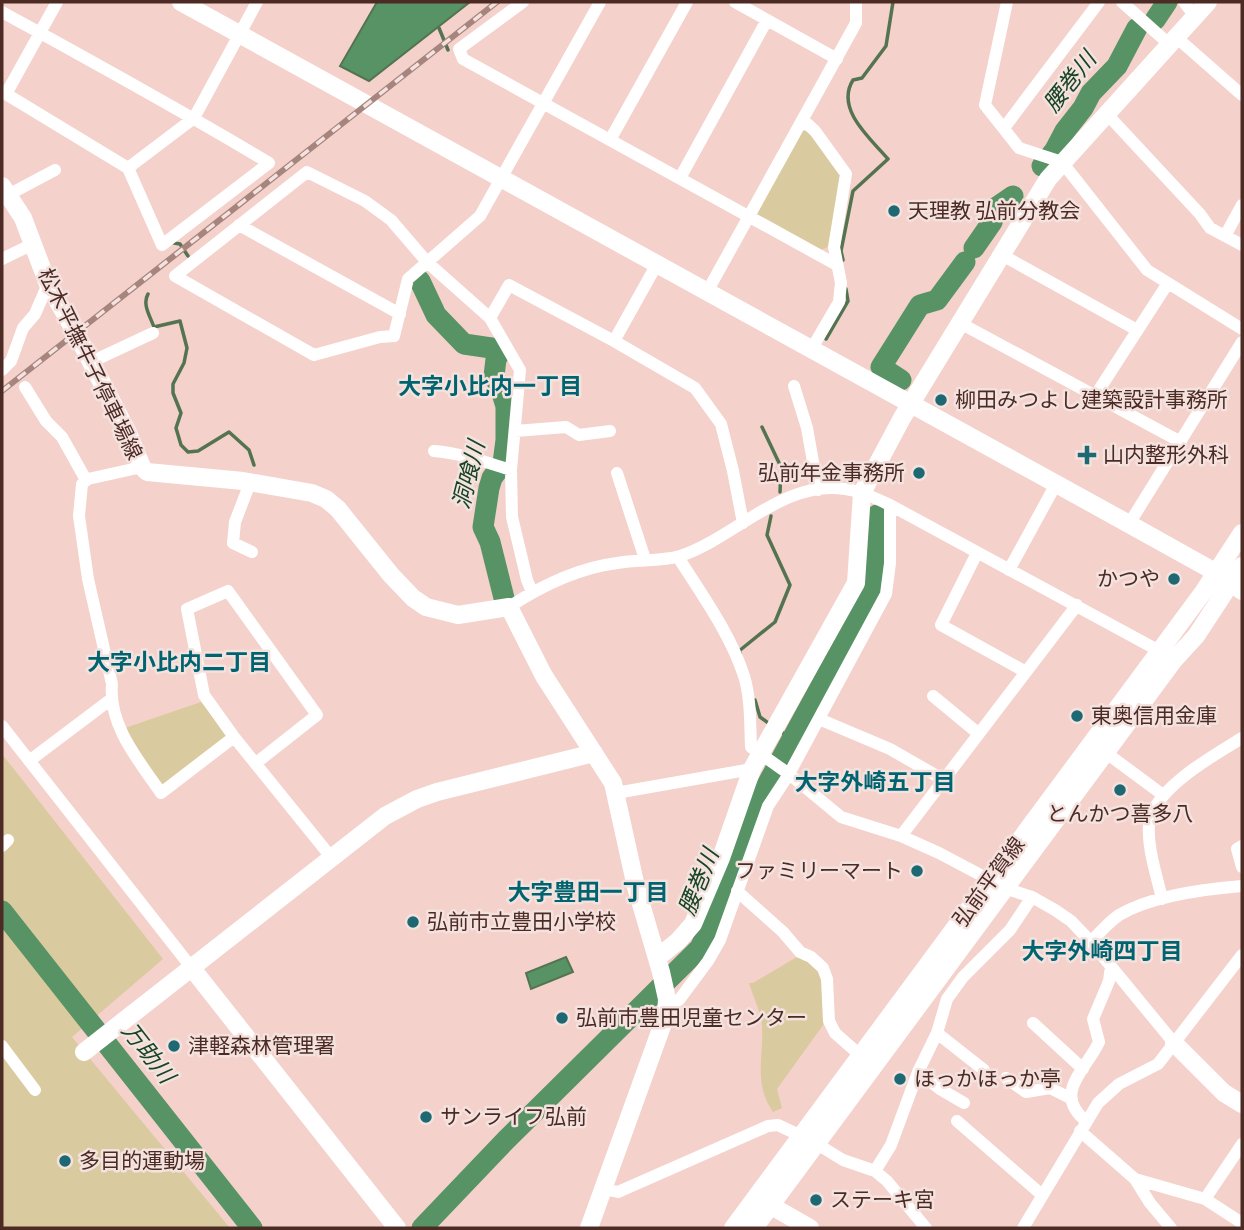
<svg xmlns="http://www.w3.org/2000/svg" width="1244" height="1230" font-family="'Source Sans 3','Noto Sans JP',sans-serif">
<style>
.green{fill:#daca9f}
.water{fill:#579364;stroke:#547451;stroke-width:2}
.lines{fill:none;stroke-linecap:round;stroke-linejoin:round}
.stream{stroke:#547451;stroke-width:3.5}
.river{stroke:#579364;stroke-width:21}
.street{stroke:#fff;stroke-width:12}
.secondary{stroke:#fff;stroke-width:18}
.rail-casing{stroke:#a7857f;stroke-width:6}
.rail{stroke:#f4e2df;stroke-width:3.5;stroke-dasharray:10;stroke-linecap:butt}
.poi-dot{fill:#1e6873;stroke:#f4e2df;stroke-width:2.5}
.labels{text-anchor:middle;dominant-baseline:central;stroke-width:5;stroke-linejoin:round;paint-order:stroke}
.poi-label{font-size:21px;fill:#4c2b25;stroke:#f4e2df;text-anchor:start}
.street-label{font-size:21px;fill:#4c2b25;stroke:#f4e2df}
.water-label{font-size:23px;font-style:italic;fill:#174424;stroke:#f4e2df}
.neighbourhood-label{font-size:23px;font-weight:bold;fill:#006470;stroke:#f4e2df}
</style>
<rect width="100%" height="100%" fill="#f4d1ca"/>
<path class="green" d="M 801,131 L 809,131 L 842,176 L 830,246 L 821,250 L 759,216 L 757,211 Z
M 201,702 L 229,737 L 162,788 L 125,728 Z
M 2,754 L 163,959 L 72,1037 L 230,1228 L 2,1228 Z
M 797,957 L 812,960 L 823,981 L 826,1021 L 777,1089 L 782,1108 L 773,1112 C 753,1083 764,1057 762,1026 C 761,1011 753,997 749,983 L 753,983 Z"/>
<path class="water" d="M 377,2 L 470,2 L 369,81 L 340,66 Z
M 566,957 L 573,972 L 531,989 L 526,973 Z"/>
<g class="lines">
<path class="stream" d="M 439,28 L 448,50
M 174,243 L 180,244 L 188,256
M 843,260 L 841,251 L 853,191 L 888,159 C 870,138 835,109 853,80 L 862,78 L 886,46 L 893,2
M 148,294 C 142,304 150,316 154,327 L 180,321 L 187,348 L 184,363 L 173,384 L 173,393 L 181,413 L 176,428 L 181,445 L 188,452 L 198,451 L 229,432 L 249,450 L 254,465
M 826,339 L 848,301 L 846,289
M 762,427 L 781,467 L 780,492
M 740,653 L 739,651 L 775,622 L 790,585 L 767,535 L 771,516
M 755,700 L 760,717 L 771,725
M 780,731 L 792,739"/>
<path class="river" d="M 1155,20 L 1167,2
M 1042,166 L 1055,150 L 1065,131 L 1083,108 L 1091,93 L 1117,66 L 1137,28
M 974,248 L 992,222 L 997,207 L 1013,196
M 420,281 L 436,315 L 464,344 L 498,349 L 500,353 L 496,359 L 494,376 L 501,390 L 506,406 L 506,440 L 503,463 L 492,478 L 489,488 L 483,527 L 490,542 L 504,598
M 901,380 L 881,367 L 920,305 L 937,300 L 965,262
M 2,911 L 252,1228
M 422,1228 L 506,1140 L 700,948 L 724,897 L 738,850 L 755,807 L 875,587 L 877,515"/>
<path class="street" d="M 523,2 L 459,49 L 463,59 L 837,265
M 735,2 L 837,59
M 1007,2 L 985,105 L 1019,148 L 1062,162 L 1147,270 L 1242,329
M 1122,2 L 1169,44
M 1184,2 L 1195,16
M 2,12 C 91,61 181,110 269,163 L 162,245 L 128,168 L 6,94 L 57,2
M 1176,37 L 1242,95
M 1106,113 L 1200,214 L 1210,228 L 1242,245
M 803,120 L 815,131 L 846,174 L 834,247 L 841,283 L 839,302 L 811,350
M 1004,128 L 1099,2
M 610,140 L 687,2
M 128,168 L 194,118 L 257,2
M 680,178 L 767,20
M 8,195 L 55,170
M 239,225 L 400,314
M 1225,236 L 1242,205
M 1002,255 L 1137,330
M 2,259 L 33,244
M 707,292 L 856,23 L 856,2
M 490,318 L 509,285 L 614,341 L 695,388 L 721,424 L 733,471 L 743,523
M 960,323 L 1181,442
M 614,341 L 657,264
M 91,362 L 153,333
M 2,370 L 11,361 L 23,328 L 35,314 L 48,284
M 794,386 L 807,428 L 818,490
M 25,387 L 46,421 L 62,437 L 86,480
M 1095,396 L 1168,283
M 515,431 L 566,427 L 579,435 L 610,431
M 434,451 C 461,453 485,462 511,470
M 142,467 L 88,479 L 82,484 L 79,516 L 88,579 L 112,684 C 108,725 139,761 161,793 L 234,737 L 331,857
M 617,473 L 645,559
M 250,483 L 235,522 L 233,543 L 252,552
M 1129,524 L 1242,342
M 977,553 L 941,625 L 1026,672
M 678,557 C 702,595 730,633 744,676 C 751,699 750,724 751,747 L 789,774 L 841,817 L 901,836 L 939,853 L 1007,889 L 1032,897 L 1055,910 L 1071,921 L 1091,942 L 1174,1043
M 1009,570 L 1056,484
M 532,592 L 527,580 L 512,517 L 511,470 L 520,370 L 490,318 L 427,262 L 391,220 L 365,201 L 307,172 L 175,276 L 314,355 L 380,337 L 394,336 L 408,279 L 480,216 L 600,2
M 509,607 C 541,586 578,568 617,563 C 637,559 660,562 680,556 C 733,539 784,479 845,489 C 861,491 875,498 890,505 L 1165,654
M 933,696 L 979,734
M 819,719 L 890,749 L 944,780
M 2,726 L 191,967
M 234,737 L 204,695 L 187,609 L 228,591 L 317,715 L 256,763
M 1101,749 L 1163,795
M 29,761 L 110,700
M 616,793 L 752,769
M 901,836 L 1077,605
M 2,846 L 8,840
M 1242,846 L 1237,849 L 1242,867
M 737,891 L 783,932 L 800,952 L 811,957 L 823,968 L 827,979 L 829,1021 L 835,1033 L 861,1056
M 1162,899 C 1157,876 1147,848 1149,824 C 1153,789 1214,755 1242,738
M 1091,942 C 1099,933 1109,922 1119,915 C 1151,896 1205,889 1242,886
M 667,1004 L 679,1000 L 708,961 L 720,940 L 768,806 L 789,774 L 886,594 L 890,563 L 890,505
M 1033,1023 L 1083,1069
M 937,1033 L 984,1070
M 2,1046 L 35,1090
M 918,1072 L 940,1089 L 964,1103
M 1006,1078 L 1026,1092 L 1050,1088 L 1070,1098
M 957,1121 L 1042,1195
M 1086,1121 C 1052,1093 1086,1070 1099,1042 L 1093,1019 L 1109,981 L 1111,966
M 1080,1131 L 1135,1179 L 1150,1203 L 1171,1228
M 817,1144 L 843,1160 L 875,1171 L 887,1181 L 926,1228
M 875,1171 L 891,1145 L 918,1072 L 937,1033 L 947,999 L 963,977 L 1010,930 L 1032,897
M 1135,1179 L 1205,1199 L 1242,1223
M 604,1189 L 618,1192 L 768,1126 L 778,1125 L 801,1136
M 1205,1199 L 1242,1144
M 1023,1228 L 1098,1103 L 1119,1084 L 1158,1064 L 1242,955"/>
<path class="secondary" d="M 181,2 L 1129,524 L 1217,573 L 1242,591
M 2,186 L 23,218 L 48,284 L 76,333 L 128,433 L 142,467 L 147,472 L 243,481 L 312,493 L 326,499 L 338,509 L 391,575 L 413,598 L 426,607 L 458,615 L 509,607 L 544,676 L 613,783 L 636,887 L 661,972 L 667,999 L 666,1015 L 589,1228
M 657,958 L 678,941 L 693,924 L 721,858 L 752,769 L 856,583 L 862,493 L 902,418 L 1048,179 L 1208,2
M 191,967 L 397,1228
M 1174,1043 L 1224,1093 L 1242,1104
M 84,1052 L 385,816 L 417,799 L 437,792 L 594,753
M 761,1200 L 810,1228
M 733,1228 L 1204,591 L 1242,533
M 754,1228 L 1174,660 L 1196,636 L 1242,566"/>
<g class="rail-casing">
<path id="rail" d="M 2,391 L 497,2"/>
</g>
<use href="#rail" class="rail"/>
</g>
<g class="poi-dot">
<circle cx="894" cy="211" r="7"/>
<circle cx="941" cy="400" r="7"/>
<path d="M1083.5 444.5h7v7h7v7h-7v7h-7v-7h-7v-7h7z"/>
<circle cx="919" cy="473" r="7"/>
<circle cx="1174" cy="579" r="7"/>
<circle cx="1077" cy="716" r="7"/>
<circle cx="1120" cy="790" r="7"/>
<circle cx="917" cy="871" r="7"/>
<circle cx="413" cy="922" r="7"/>
<circle cx="562" cy="1018" r="7"/>
<circle cx="174" cy="1046" r="7"/>
<circle cx="900" cy="1079" r="7"/>
<circle cx="426" cy="1117" r="7"/>
<circle cx="65" cy="1161" r="7"/>
<circle cx="816" cy="1200" r="7"/>
</g>
<g class="labels">
<g class="poi-label">
<text x="908" y="211">天理教 弘前分教会</text>
<text x="955" y="400">柳田みつよし建築設計事務所</text>
<text x="1103" y="455">山内整形外科</text>
<text x="905" y="473" text-anchor="end">弘前年金事務所</text>
<text x="1160" y="579" text-anchor="end">かつや</text>
<text x="1091" y="716">東奥信用金庫</text>
<text x="1120" y="814" text-anchor="middle">とんかつ喜多八</text>
<text x="903" y="871" text-anchor="end">ファミリーマート</text>
<text x="427" y="922">弘前市立豊田小学校</text>
<text x="576" y="1018">弘前市豊田児童センター</text>
<text x="188" y="1046">津軽森林管理署</text>
<text x="914" y="1079">ほっかほっか亭</text>
<text x="440" y="1117">サンライフ弘前</text>
<text x="79" y="1161">多目的運動場</text>
<text x="830" y="1200">ステーキ宮</text>
</g>
<g class="street-label">
<text transform="translate(90 364) rotate(64)">松木平撫牛子停車場線</text>
<text transform="translate(989 882) rotate(-54)">弘前平賀線</text>
</g>
<g class="water-label">
<text transform="translate(1070 82) rotate(-52)">腰巻川</text>
<text transform="translate(469 475) rotate(-76)">洞喰川</text>
<text transform="translate(699 882) rotate(-68)">腰巻川</text>
<text transform="translate(148 1053) rotate(52)">万助川</text>
</g>
<g class="neighbourhood-label">
<text x="490" y="386">大字小比内一丁目</text>
<text x="179" y="662">大字小比内二丁目</text>
<text x="875" y="782">大字外崎五丁目</text>
<text x="588" y="892">大字豊田一丁目</text>
<text x="1102" y="951">大字外崎四丁目</text>
</g>
</g>
<rect width="1244" height="1230" fill="none" stroke="#4c2b25" stroke-width="7"/>
</svg>
